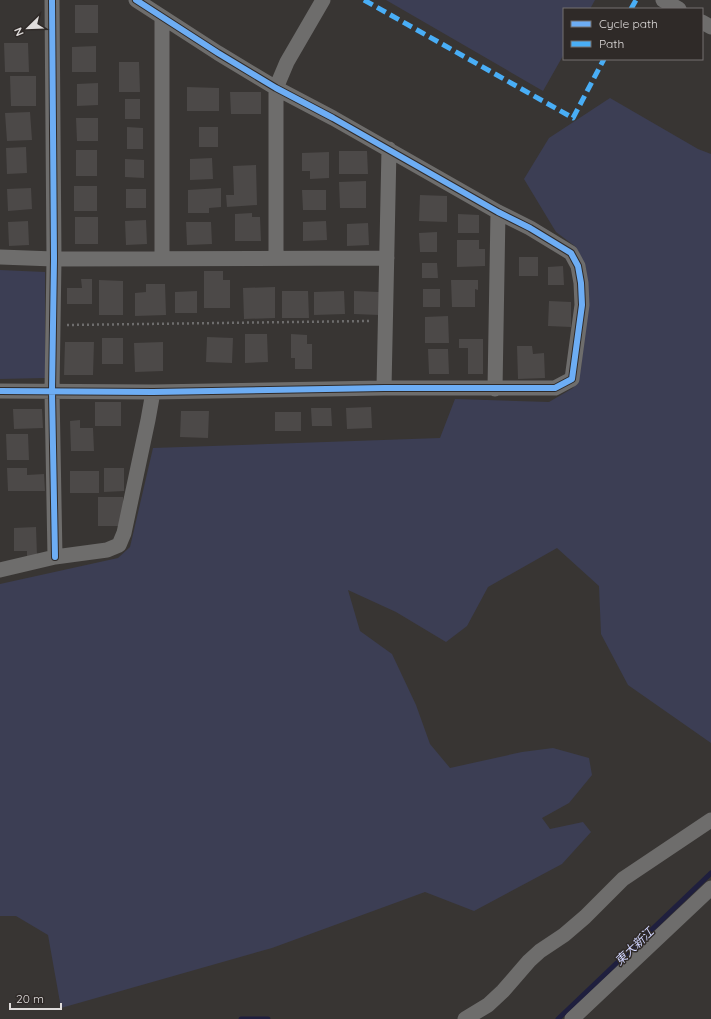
<svg xmlns="http://www.w3.org/2000/svg" width="711" height="1019" font-family="Quicksand,'Noto Sans JP',sans-serif">
<style>
.green{fill:#3c3e54}
.lines{fill:none;stroke-linecap:round;stroke-linejoin:round}
.stream{stroke:#1f1f3e;stroke-width:5}
.building{fill:#4c4948}
.path{stroke:#6e6d6d;stroke-width:2.5;stroke-dasharray:2 3;stroke-linecap:butt}
.minor{stroke:#6e6d6c;stroke-width:15}
.quiet{stroke:#49aef6;stroke-width:5;stroke-dasharray:10 5;stroke-linecap:butt}
.cycleway-casing{stroke:#2f2a28;stroke-width:8}
.cycleway{stroke:#6dadf4;stroke-width:6}
.labels{text-anchor:middle;dominant-baseline:central;stroke-width:3;stroke-linejoin:round;paint-order:stroke}
.water-label{font-size:12px;font-style:italic;fill:#d1d5fe;stroke:#2f2a28}
</style>
<rect width="100%" height="100%" fill="#383533"/>
<path class="green" d="M 386,0 L 595,0 L 590,9 L 564,9 L 564,54 L 543,91 Z
M 610,98 L 698,149 L 711,154 L 711,743 L 628,685 L 601,634 L 599,586 L 557,548 L 488,587 L 467,626 L 446,642 L 396,612 L 348,590 L 360,631 L 392,654 L 416,705 L 430,744 L 450,768 L 522,752 L 553,748 L 589,758 L 592,775 L 569,803 L 542,818 L 550,829 L 583,822 L 591,832 L 562,864 L 474,911 L 425,892 L 272,948 L 61,1008 L 48,935 L 16,916 L 0,916 L 0,584 L 118,558 L 130,547 L 153,448 L 440,438 L 455,399 L 549,402 L 573,388 L 581,369 L 587,296 L 586,268 L 576,247 L 556,232 L 524,179 L 549,138 Z
M 0,270 L 45,272 L 45,378 L 0,379 Z"/>
<g class="lines">
<path class="stream" d="M 241,1019 L 268,1019
M 558,1019 L 711,873"/>
</g>
<path class="building" d="M 75,5 L 98,5 L 98,33 L 75,33 Z
M 4,43 L 28,43 L 29,72 L 5,72 Z
M 96,46 L 96,72 L 72,72 L 72,47 Z
M 119,62 L 139,62 L 140,92 L 119,92 Z
M 10,76 L 36,76 L 36,106 L 11,106 Z
M 98,83 L 98,105 L 77,106 L 77,84 Z
M 187,87 L 219,88 L 219,111 L 187,111 Z
M 230,92 L 261,92 L 261,114 L 231,114 Z
M 125,99 L 140,99 L 140,119 L 125,119 Z
M 30,112 L 32,140 L 7,141 L 5,113 Z
M 76,118 L 98,118 L 98,141 L 77,141 Z
M 127,127 L 143,128 L 143,149 L 127,149 Z
M 199,127 L 218,127 L 218,147 L 199,147 Z
M 26,147 L 27,173 L 7,174 L 6,148 Z
M 76,150 L 97,150 L 97,176 L 76,176 Z
M 339,151 L 367,151 L 368,174 L 339,174 Z
M 329,152 L 329,178 L 310,179 L 310,171 L 302,171 L 302,153 Z
M 212,158 L 213,179 L 190,180 L 190,159 Z
M 125,159 L 144,160 L 144,178 L 125,177 Z
M 256,165 L 257,205 L 227,207 L 226,195 L 234,195 L 233,166 Z
M 366,181 L 366,208 L 340,208 L 339,182 Z
M 74,186 L 97,186 L 97,211 L 74,211 Z
M 31,188 L 32,209 L 8,211 L 7,189 Z
M 221,188 L 221,207 L 209,208 L 209,213 L 188,213 L 188,190 Z
M 126,189 L 146,189 L 146,208 L 126,208 Z
M 302,190 L 326,190 L 326,210 L 303,210 Z
M 420,195 L 447,196 L 447,222 L 419,221 Z
M 252,213 L 252,217 L 260,217 L 261,241 L 235,241 L 235,214 Z
M 458,214 L 479,215 L 479,233 L 458,233 Z
M 75,217 L 98,217 L 98,244 L 75,244 Z
M 146,220 L 147,244 L 126,245 L 125,221 Z
M 28,221 L 29,245 L 9,246 L 8,222 Z
M 326,221 L 327,240 L 303,241 L 303,222 Z
M 186,222 L 211,222 L 212,244 L 187,245 Z
M 368,223 L 369,245 L 347,246 L 347,224 Z
M 437,232 L 437,252 L 420,252 L 419,233 Z
M 457,240 L 479,240 L 479,249 L 485,249 L 485,266 L 457,267 Z
M 519,257 L 538,257 L 538,276 L 519,276 Z
M 422,263 L 437,263 L 438,278 L 422,278 Z
M 563,266 L 564,285 L 548,285 L 548,267 Z
M 204,271 L 223,271 L 223,280 L 230,280 L 230,308 L 204,308 Z
M 81,279 L 92,279 L 92,304 L 67,304 L 67,288 L 82,288 Z
M 99,280 L 123,281 L 123,315 L 99,315 Z
M 451,280 L 478,280 L 478,290 L 475,289 L 475,307 L 452,307 Z
M 146,284 L 165,284 L 166,315 L 135,316 L 135,293 L 146,292 Z
M 275,287 L 275,318 L 244,319 L 243,288 Z
M 423,289 L 440,289 L 440,307 L 423,307 Z
M 197,291 L 197,313 L 175,313 L 175,292 Z
M 282,291 L 308,291 L 309,318 L 282,318 Z
M 344,291 L 345,314 L 314,315 L 314,292 Z
M 354,291 L 379,292 L 379,315 L 354,314 Z
M 549,301 L 571,302 L 571,327 L 548,326 Z
M 448,316 L 449,343 L 425,343 L 425,317 Z
M 245,334 L 267,334 L 268,362 L 245,363 Z
M 291,334 L 307,335 L 307,344 L 312,344 L 312,369 L 295,369 L 295,358 L 291,358 Z
M 207,337 L 233,338 L 232,363 L 206,362 Z
M 102,338 L 123,338 L 123,364 L 102,364 Z
M 459,339 L 483,339 L 483,374 L 468,374 L 468,348 L 459,348 Z
M 65,342 L 94,342 L 93,375 L 64,375 Z
M 163,342 L 163,371 L 135,372 L 134,343 Z
M 517,346 L 532,346 L 533,354 L 544,353 L 545,378 L 518,379 Z
M 428,349 L 448,349 L 449,374 L 429,374 Z
M 95,402 L 121,402 L 121,426 L 95,426 Z
M 371,407 L 372,428 L 347,429 L 346,408 Z
M 311,408 L 331,408 L 332,426 L 312,426 Z
M 13,409 L 42,409 L 43,428 L 14,429 Z
M 181,411 L 209,411 L 208,438 L 180,437 Z
M 275,412 L 301,412 L 301,431 L 275,431 Z
M 80,420 L 80,428 L 93,428 L 94,451 L 71,451 L 70,421 Z
M 6,434 L 28,434 L 29,460 L 7,460 Z
M 7,468 L 27,468 L 27,475 L 44,474 L 45,491 L 8,491 Z
M 104,468 L 124,468 L 124,491 L 104,492 Z
M 70,471 L 99,471 L 99,493 L 70,493 Z
M 98,497 L 123,497 L 123,526 L 98,526 Z
M 36,527 L 37,556 L 27,556 L 27,551 L 14,551 L 14,528 Z"/>
<g class="lines">
<path class="path" d="M 67,325 L 370,321"/>
<path class="minor" d="M 52,0 L 54,259 L 52,391 L 55,557
M 663,0 L 679,9
M 702,22 L 711,27
M 0,257 L 54,259 L 387,258
M 162,258 L 162,17
M 276,258 L 276,88 L 287,62 L 323,0
M 384,388 L 389,149
M 495,389 L 498,212
M 0,391 L 153,392 L 384,388 L 555,388 L 572,379 L 582,305 L 581,283 L 578,266 L 571,253 L 530,228 L 498,212 L 333,118 L 276,88 L 218,53 L 136,0
M 0,570 L 55,557 L 107,550 L 119,545 L 124,533 L 148,420 L 153,392
M 465,1019 L 488,1005 L 503,991 L 529,961 L 540,951 L 564,935 L 585,917 L 623,879 L 711,820
M 572,1019 L 711,888"/>
<path class="quiet" d="M 364,0 L 573,118 L 604,59
M 631,9 L 636,0"/>
<g class="cycleway-casing">
<path id="cycleway" d="M 52,0 L 54,259 L 52,391 L 55,557
M 0,391 L 153,392 L 384,388 L 555,388 L 572,379 L 582,305 L 581,283 L 578,266 L 571,253 L 530,228 L 498,212 L 333,118 L 276,88 L 218,53 L 136,0"/>
</g>
<use href="#cycleway" class="cycleway"/>
</g>
<g class="labels">
<g class="water-label">
<text transform="translate(634 946) rotate(-44)">東大新江</text>
</g>
</g>
<rect x="563" y="8" width="140" height="52" fill="#2f2a28" stroke="#757170"/>
<rect x="571" y="21" width="20" height="6" fill="#6dadf4" stroke="#757170"/>
<text x="599" y="28" font-size="12" fill="#dfdcdb">Cycle path</text>
<rect x="571" y="41" width="20" height="6" fill="#49aef6" stroke="#757170"/>
<text x="599" y="48" font-size="12" fill="#dfdcdb">Path</text>
<g transform="translate(28 28) rotate(247)" stroke="#2f2a28" stroke-width="3" paint-order="stroke">
<path d="M0-3L7 15L0 10L-7 15Z" fill="#dfdcdb"/>
<text y="-6" font-size="11" font-weight="bold" text-anchor="middle" fill="#dfdcdb">N</text>
</g>
<path d="M10 1003v6h51v-6" fill="none" stroke="#dfdcdb" stroke-width="2"/>
<text x="16" y="1003" font-size="12" fill="#dfdcdb" stroke="#2f2a28" stroke-width="3" paint-order="stroke">20 m</text>
</svg>
